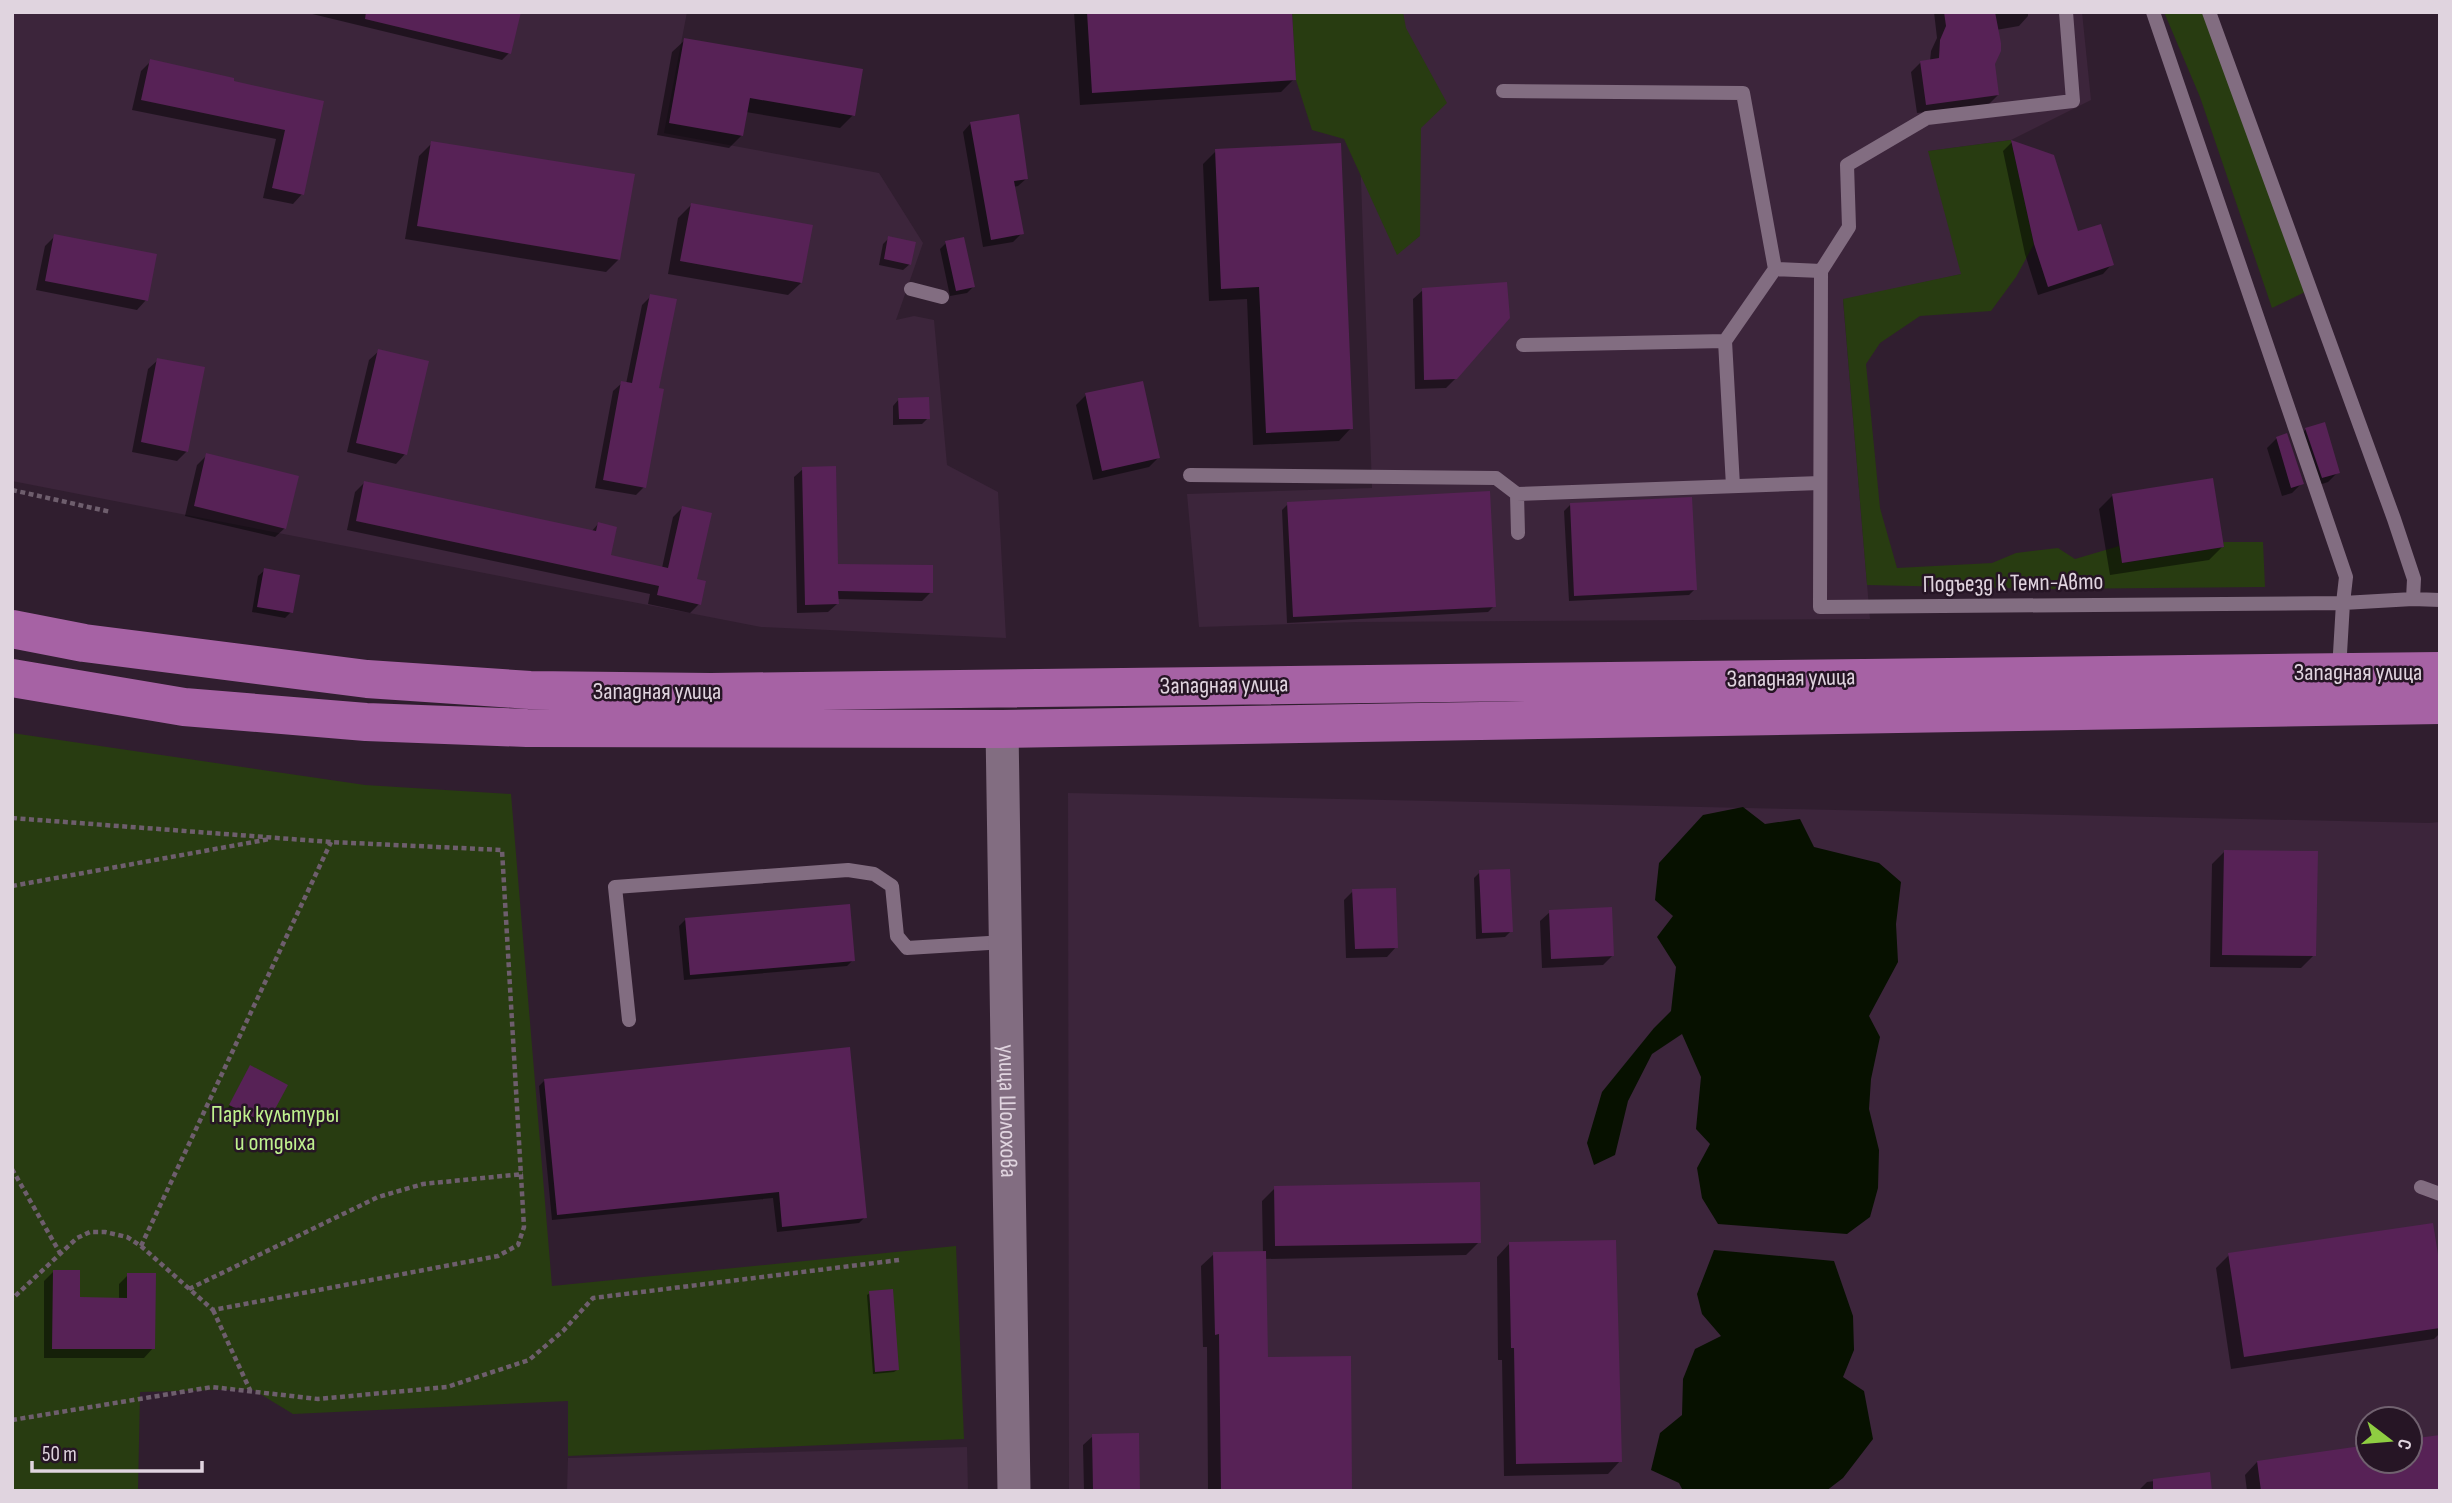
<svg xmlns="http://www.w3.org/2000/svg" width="2452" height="1503" font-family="'Sofia Sans Condensed',sans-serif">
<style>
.built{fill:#3c253b;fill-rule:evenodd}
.green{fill:#283c11}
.water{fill:#071100}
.shadow{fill:#0007}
.building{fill:#572256}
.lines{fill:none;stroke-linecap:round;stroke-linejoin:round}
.path{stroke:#6e5e6d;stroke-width:4.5;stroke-dasharray:5 3.5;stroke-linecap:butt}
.service{stroke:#826d81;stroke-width:14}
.tertiary{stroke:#826d81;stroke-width:33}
.primary{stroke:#a662a4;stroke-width:38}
.labels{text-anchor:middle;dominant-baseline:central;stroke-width:5;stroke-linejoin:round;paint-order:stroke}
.street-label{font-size:24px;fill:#e0d4df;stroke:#261525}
.park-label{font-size:24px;fill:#bff18e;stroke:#261525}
</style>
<rect width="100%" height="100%" fill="#301e2f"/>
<path class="built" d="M 12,12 L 687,12 L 664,133 L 879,173 L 923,243 L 896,320 L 914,316 L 934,320 L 947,465 L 998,492 L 1006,638 L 761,627 L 12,481 Z
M 1355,12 L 2082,12 L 2091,100 L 2011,140 L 1929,151 L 1962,274 L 1843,300 L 1870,619 L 1357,622 L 1199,627 L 1187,494 L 1372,488 Z
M 1068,793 L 2429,823 L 2440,822 L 2440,1491 L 1069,1491 ZM 2368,1419 L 2410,1419 L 2410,1461 L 2368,1461 Z
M 967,1447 L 968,1491 L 567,1491 L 568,1458 Z"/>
<path class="green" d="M 1292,12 L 1403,12 L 1406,28 L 1447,103 L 1421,128 L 1420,236 L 1397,255 L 1344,139 L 1312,130 L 1296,80 Z
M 2164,12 L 2208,12 L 2305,292 L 2272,308 L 2200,97 Z
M 2011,140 L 2034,244 L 2016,277 L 1991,311 L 1920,316 L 1880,343 L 1866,364 L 1880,508 L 1897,568 L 1992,563 L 2016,553 L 2058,548 L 2075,559 L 2119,546 L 2123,563 L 2224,547 L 2223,542 L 2263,542 L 2265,587 L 2042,589 L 1867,585 L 1843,299 L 1961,274 L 1928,151 Z
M 12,733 L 365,785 L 511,794 L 552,1286 L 956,1246 L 964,1439 L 568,1456 L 568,1401 L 293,1414 L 252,1389 L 140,1392 L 138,1491 L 12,1491 Z"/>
<path class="water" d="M 1743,807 L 1765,824 L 1800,819 L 1814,847 L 1879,863 L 1901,882 L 1896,924 L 1898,962 L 1869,1016 L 1880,1037 L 1871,1079 L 1869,1109 L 1879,1150 L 1878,1188 L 1870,1217 L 1847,1234 L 1718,1224 L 1702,1198 L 1697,1168 L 1710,1144 L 1696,1129 L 1701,1077 L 1682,1034 L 1652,1054 L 1628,1101 L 1615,1155 L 1594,1165 L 1587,1143 L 1602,1092 L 1654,1028 L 1671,1011 L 1676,967 L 1657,937 L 1673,916 L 1655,900 L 1659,863 L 1703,815 Z
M 1714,1250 L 1834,1261 L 1853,1316 L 1854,1350 L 1843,1377 L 1864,1391 L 1873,1439 L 1843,1478 L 1826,1491 L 1683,1491 L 1679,1483 L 1651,1470 L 1660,1433 L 1682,1415 L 1683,1379 L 1695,1349 L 1721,1336 L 1702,1314 L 1697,1294 Z"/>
<path class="shadow" d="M 304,12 L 519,12 L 509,53 L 502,60 Z
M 1074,12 L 1290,12 L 1294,79 L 1281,92 L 1080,105 Z
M 1934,12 L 2028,12 L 2028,16 L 2019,26 L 1996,30 L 1994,64 L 1998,95 L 1988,105 L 1917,113 L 1911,72 L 1921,62 L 1930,61 L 1931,51 L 1937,38 Z
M 685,40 L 853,115 L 840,128 L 746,112 L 742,135 L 729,148 L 657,135 L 672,52 Z
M 151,61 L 232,83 L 322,102 L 302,194 L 293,204 L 263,198 L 276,139 L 132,110 L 141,71 Z
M 971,123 L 1027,178 L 1018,186 L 1013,187 L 1022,233 L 1013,242 L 983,247 L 963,132 Z
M 2012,142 L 2077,233 L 2112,264 L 2103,274 L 2038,295 L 2025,254 L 2003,151 Z
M 432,143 L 619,259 L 606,272 L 405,239 L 419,156 Z
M 1216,151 L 1351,428 L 1339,441 L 1253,445 L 1247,299 L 1209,301 L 1203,164 Z
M 691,205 L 801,283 L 788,295 L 668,274 L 678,218 Z
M 55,236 L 146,300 L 137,310 L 36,290 L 45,246 Z
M 889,238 L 910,264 L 903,270 L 879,265 L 883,244 Z
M 946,243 L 973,287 L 967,293 L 950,296 L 940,249 Z
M 1423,290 L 1456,378 L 1446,388 L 1415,389 L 1413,299 Z
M 651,296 L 657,389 L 644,487 L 636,495 L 595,488 L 613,391 L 622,383 L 626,384 L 642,305 Z
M 379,351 L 405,454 L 396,464 L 347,452 L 369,360 Z
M 158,360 L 187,451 L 177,461 L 132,452 L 148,369 Z
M 1086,395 L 1158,458 L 1149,467 L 1093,480 L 1076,405 Z
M 899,399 L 928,418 L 922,424 L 893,425 L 893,406 Z
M 2306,429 L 2338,472 L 2328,482 L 2313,487 L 2297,439 Z
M 2277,438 L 2302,483 L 2292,493 L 2282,496 L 2267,448 Z
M 207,455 L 285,528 L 275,537 L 185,516 L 197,465 Z
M 803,469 L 836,565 L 931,592 L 922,601 L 837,599 L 837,604 L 828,612 L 797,613 L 794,477 Z
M 364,483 L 591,532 L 598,524 L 609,556 L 662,568 L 673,517 L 682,508 L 699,604 L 690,613 L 648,604 L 650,594 L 347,530 L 355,492 Z
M 2112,496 L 2222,547 L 2209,560 L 2110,575 L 2099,509 Z
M 1288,504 L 1494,606 L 1488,612 L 1287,623 L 1282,510 Z
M 1570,505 L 1695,589 L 1689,595 L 1569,601 L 1564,511 Z
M 265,570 L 291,612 L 285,618 L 252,612 L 258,576 Z
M 2225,851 L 2314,955 L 2301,968 L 2210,967 L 2212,864 Z
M 1480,872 L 1511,931 L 1505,937 L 1476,939 L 1474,878 Z
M 1353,891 L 1396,947 L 1387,957 L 1346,958 L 1344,900 Z
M 1550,912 L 1613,955 L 1603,965 L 1542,968 L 1540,921 Z
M 685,920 L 853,960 L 847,966 L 684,980 L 679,926 Z
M 248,1070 L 285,1086 L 263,1126 L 228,1108 Z
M 545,1080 L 865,1217 L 859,1223 L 777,1232 L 773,1198 L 552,1220 L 539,1086 Z
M 1275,1188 L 1479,1242 L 1466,1255 L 1264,1259 L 1266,1358 L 1350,1491 L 1208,1491 L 1207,1347 L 1203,1347 L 1201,1266 L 1214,1254 L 1263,1253 L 1262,1201 Z
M 1509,1244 L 1620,1461 L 1608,1474 L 1504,1476 L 1502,1360 L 1498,1360 L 1497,1257 Z
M 2229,1255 L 2440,1279 L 2440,1333 L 2434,1339 L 2231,1369 L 2216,1268 Z
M 53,1272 L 78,1299 L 119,1299 L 119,1284 L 128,1275 L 153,1348 L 144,1358 L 44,1358 L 44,1281 Z
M 870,1293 L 897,1370 L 894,1372 L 873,1374 L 867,1295 Z
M 1093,1436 L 1139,1491 L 1084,1491 L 1083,1445 Z
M 2410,1441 L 2440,1491 L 2247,1491 L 2245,1475 L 2257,1462 L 2368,1447 L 2368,1461 L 2410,1461 Z
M 2208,1474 L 2210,1491 L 2138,1491 L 2147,1482 Z"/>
<path class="building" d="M 366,12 L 521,12 L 511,54 L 365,19 Z
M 1087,12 L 1292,12 L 1296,80 L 1092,93 Z
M 1944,12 L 1995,12 L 2001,43 L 2001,51 L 1995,64 L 1999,95 L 1926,105 L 1920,61 L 1939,58 L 1940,40 L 1946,26 Z
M 684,38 L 863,69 L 855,116 L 750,98 L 743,136 L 669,123 Z
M 150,59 L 234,78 L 234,81 L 324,101 L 304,195 L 272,188 L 285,130 L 141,100 Z
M 1019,114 L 1028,179 L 1014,181 L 1024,234 L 991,240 L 970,122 Z
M 2011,140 L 2054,155 L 2078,231 L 2101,224 L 2114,265 L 2048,287 L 2034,244 Z
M 431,141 L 635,174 L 620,260 L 417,226 Z
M 1341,143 L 1353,429 L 1266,433 L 1259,287 L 1221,289 L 1215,149 Z
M 691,203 L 813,225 L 802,283 L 680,261 Z
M 54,234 L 157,254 L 148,301 L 45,281 Z
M 888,236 L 916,242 L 911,265 L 884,259 Z
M 964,237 L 975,287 L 956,291 L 945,241 Z
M 1507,282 L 1510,318 L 1457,379 L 1424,380 L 1422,288 Z
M 650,294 L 677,299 L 659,388 L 664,389 L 646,488 L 603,480 L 621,381 L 632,383 Z
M 378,349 L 429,361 L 407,455 L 356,443 Z
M 157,358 L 205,367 L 188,452 L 141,442 Z
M 1143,381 L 1160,458 L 1102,471 L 1085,393 Z
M 929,397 L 930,419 L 899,419 L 898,398 Z
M 2325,422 L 2340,473 L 2322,478 L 2305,428 Z
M 2287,433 L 2304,484 L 2291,488 L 2276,437 Z
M 206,453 L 299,476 L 286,529 L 194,506 Z
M 836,466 L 838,564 L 933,565 L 933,593 L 838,591 L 839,604 L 805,605 L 802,467 Z
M 2213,478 L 2224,547 L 2122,563 L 2112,494 Z
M 364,481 L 596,531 L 598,522 L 617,527 L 611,555 L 668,568 L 682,506 L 712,513 L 697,579 L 706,581 L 701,605 L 657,595 L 659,586 L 356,521 Z
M 1490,491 L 1496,607 L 1293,617 L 1287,502 Z
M 1692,497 L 1697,590 L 1574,596 L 1570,503 Z
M 264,568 L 300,575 L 293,613 L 257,607 Z
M 2224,850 L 2318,851 L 2316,956 L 2222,955 Z
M 1510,869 L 1513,932 L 1482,933 L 1479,870 Z
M 1396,888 L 1398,948 L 1355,949 L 1352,889 Z
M 850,904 L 855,961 L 690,975 L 685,918 Z
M 1612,907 L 1614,956 L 1551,959 L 1549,910 Z
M 850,1047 L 867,1218 L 782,1227 L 779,1192 L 557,1215 L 544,1079 Z
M 250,1065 L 288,1085 L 267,1124 L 229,1105 Z
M 1480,1182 L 1481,1243 L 1275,1246 L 1274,1186 Z
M 2433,1223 L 2440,1267 L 2440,1328 L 2244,1357 L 2228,1253 Z
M 1616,1240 L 1622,1462 L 1516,1464 L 1514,1348 L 1511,1348 L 1509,1242 Z
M 1266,1251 L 1268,1357 L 1351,1356 L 1352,1491 L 1221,1491 L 1219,1334 L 1215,1335 L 1213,1252 Z
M 53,1270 L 80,1270 L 80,1297 L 127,1298 L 127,1273 L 156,1273 L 155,1349 L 52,1349 Z
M 893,1289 L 899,1370 L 875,1372 L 869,1291 Z
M 1139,1433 L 1140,1491 L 1093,1491 L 1092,1434 Z
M 2440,1435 L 2440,1491 L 2261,1491 L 2257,1461 L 2368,1445 L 2368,1461 L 2410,1461 L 2410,1439 Z
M 2210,1472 L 2212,1491 L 2153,1491 L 2153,1479 Z"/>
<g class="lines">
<path class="path" d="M 12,490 L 111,512
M 12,818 L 331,842 L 502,850 L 524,1227 L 518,1245 L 498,1256 L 213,1310 L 141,1246 L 127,1237 L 105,1232 L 90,1232 L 77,1238 L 12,1299
M 12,886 L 270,839
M 12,1169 L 60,1253
M 141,1246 L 331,842
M 189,1289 L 378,1197 L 423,1184 L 523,1174
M 213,1310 L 250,1390
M 12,1420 L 212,1387 L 318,1399 L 447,1387 L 529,1360 L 563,1331 L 593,1298 L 899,1260"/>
<path class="service" d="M 2153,12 L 2346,577 L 2343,603 L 2413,599 L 2414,579 L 2394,519 L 2209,12
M 1503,91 L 1743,93 L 1775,269 L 1821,271 L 1820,607 L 2343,603 L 2339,670
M 1821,271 L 1849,227 L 1847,165 L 1927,118 L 2073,101 L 2066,12
M 911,289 L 942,297
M 1725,341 L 1775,269
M 1523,345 L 1725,341 L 1733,486
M 1190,475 L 1496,478 L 1517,494
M 1518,533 L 1517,494 L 1820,483
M 2413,599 L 2440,600
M 629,1020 L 615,887 L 848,870 L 874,874 L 892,886 L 897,936 L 907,948 L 1005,942
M 2421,1187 L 2440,1194"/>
<path class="tertiary" id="s1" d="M 1002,729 L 1014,1491"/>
<path class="primary" d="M 12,629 L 84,643 L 367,679 L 530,690 L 711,692 L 2440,671
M 12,678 L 184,707 L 366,722 L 527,728 L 1002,729 L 2440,705"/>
</g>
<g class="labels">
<g class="street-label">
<text transform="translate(2013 583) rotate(-1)">Подъезд к Темп-Авто</text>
<text x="2358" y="672">Западная улица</text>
<text transform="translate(1791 678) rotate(-1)">Западная улица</text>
<text transform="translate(1224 685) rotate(-1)">Западная улица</text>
<text x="657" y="691">Западная улица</text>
<text stroke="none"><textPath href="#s1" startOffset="382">улица Шолохова</textPath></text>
</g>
<g class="park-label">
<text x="275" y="1114">Парк культуры<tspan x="275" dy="28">и отдыха</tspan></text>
</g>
</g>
<rect width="2452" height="1503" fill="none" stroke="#e0d4df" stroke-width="28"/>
<g transform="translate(2389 1440) rotate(106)"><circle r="33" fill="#261525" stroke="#70616f" stroke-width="2"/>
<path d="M0-5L12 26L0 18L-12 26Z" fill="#8fcd42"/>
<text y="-10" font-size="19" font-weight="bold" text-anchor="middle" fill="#e0d4df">С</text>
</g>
<path d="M32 1461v10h170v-10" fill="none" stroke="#e0d4df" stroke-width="3.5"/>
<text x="42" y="1461" font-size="21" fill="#e0d4df" stroke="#261525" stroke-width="5" paint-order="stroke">50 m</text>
</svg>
